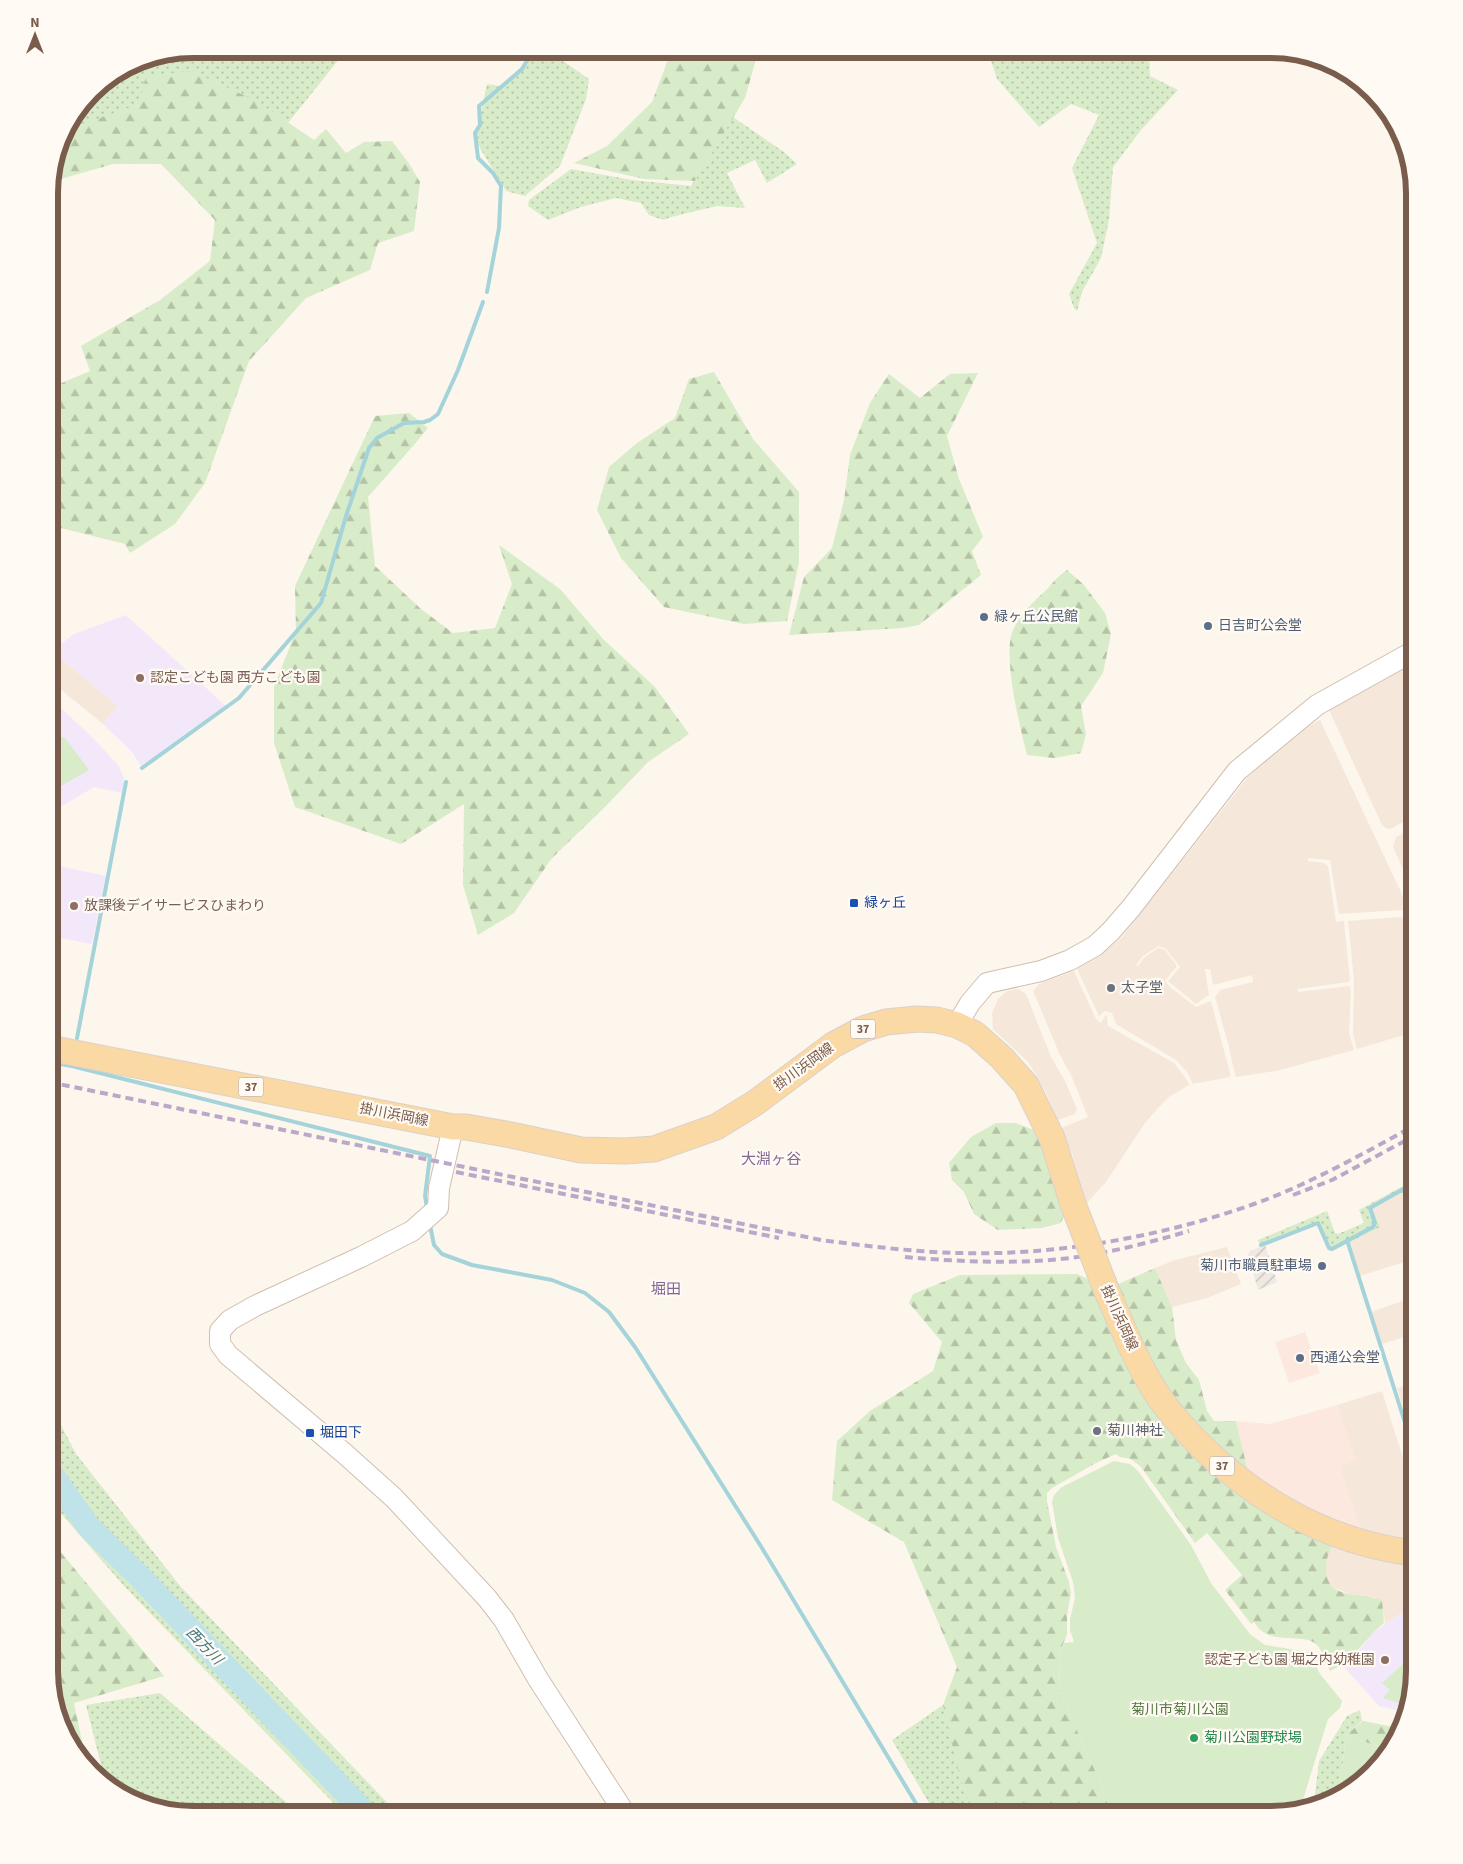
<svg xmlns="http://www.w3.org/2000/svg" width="1463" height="1864" font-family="'Source Sans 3','Noto Sans JP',sans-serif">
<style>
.residential{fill:#f5e8da}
.commercial{fill:#fde8e0}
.industrial{fill:url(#industrial-furrows)}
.education{fill:#f3e8fa}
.grass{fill:url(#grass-dots)}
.forest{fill:url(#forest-firs)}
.park{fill:#d8ecc9}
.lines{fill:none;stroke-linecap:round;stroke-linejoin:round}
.stream{stroke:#a5d3da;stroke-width:4}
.river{stroke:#bfe3e8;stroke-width:24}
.minor-casing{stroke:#d1beb0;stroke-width:22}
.major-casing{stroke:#dad1cd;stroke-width:27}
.minor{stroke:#fff;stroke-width:20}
.major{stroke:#fbd9a5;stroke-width:25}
.rail{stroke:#b9a8c9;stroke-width:4;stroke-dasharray:8 5;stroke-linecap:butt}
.major-bridge-casing{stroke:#dad1cd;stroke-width:27;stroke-linecap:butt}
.major-bridge{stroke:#fbd9a5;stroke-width:25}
.service-dot{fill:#5c6f8a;stroke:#fffaf3;stroke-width:2}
.education-dot{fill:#8d6e63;stroke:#fffaf3;stroke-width:2}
.transit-dot{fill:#1a4fb4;stroke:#fffaf3;stroke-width:2}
.worship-dot{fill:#6b7280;stroke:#fffaf3;stroke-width:2}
.leisure-dot{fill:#2e9e5b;stroke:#fffaf3;stroke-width:2}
.labels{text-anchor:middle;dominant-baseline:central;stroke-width:4.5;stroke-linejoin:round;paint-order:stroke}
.shield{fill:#fffaf3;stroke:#a28b7f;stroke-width:1}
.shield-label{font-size:12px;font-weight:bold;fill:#7a5c4d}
.service-label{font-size:14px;fill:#4e5e75;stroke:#fffaf3;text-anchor:start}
.education-label{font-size:14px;fill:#785e54;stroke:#fffaf3;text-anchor:start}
.transit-label{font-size:14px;fill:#164399;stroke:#fffaf3;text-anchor:start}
.worship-label{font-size:14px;fill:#5b616d;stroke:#fffaf3;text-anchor:start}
.street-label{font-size:14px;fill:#7a5c4d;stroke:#fffaf3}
.park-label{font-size:14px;fill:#537a41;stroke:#fffaf3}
.leisure-label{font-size:14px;fill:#27864d;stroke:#fffaf3;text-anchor:start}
.neighbourhood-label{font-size:15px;fill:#846695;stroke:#fffaf3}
.water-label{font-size:15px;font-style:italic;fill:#437c86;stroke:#fffaf3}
.rim{fill:none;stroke:#7a5c4d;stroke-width:6}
</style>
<defs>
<pattern id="industrial-furrows" width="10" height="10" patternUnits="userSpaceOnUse" patternTransform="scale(1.25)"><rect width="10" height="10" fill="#efe9e4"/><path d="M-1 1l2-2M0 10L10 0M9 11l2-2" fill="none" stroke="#c7c0bb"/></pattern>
<pattern id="grass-dots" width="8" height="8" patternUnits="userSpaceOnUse" patternTransform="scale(1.25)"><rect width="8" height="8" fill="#d8ecc9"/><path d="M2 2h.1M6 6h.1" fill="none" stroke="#b4c2a5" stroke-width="1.8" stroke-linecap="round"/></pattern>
<pattern id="forest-firs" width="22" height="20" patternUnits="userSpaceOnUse" patternTransform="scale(1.25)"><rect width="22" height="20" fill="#d8ecc9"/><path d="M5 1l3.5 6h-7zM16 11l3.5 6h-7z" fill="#b4c2a5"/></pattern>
</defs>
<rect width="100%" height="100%" fill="#fdf6ec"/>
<path class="residential" d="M 52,651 L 118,706 L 103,724 L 49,680 L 49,654 Z
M 1414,663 L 1414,816 L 1392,828 L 1387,829 L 1382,825 L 1329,710 Z
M 1320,720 L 1408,907 L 1402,910 L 1339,914 L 1330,860 L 1308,858 L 1308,861 L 1324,863 L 1328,866 L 1336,922 L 1344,921 L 1350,980 L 1348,982 L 1298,989 L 1298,992 L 1349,986 L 1351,991 L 1349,1033 L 1354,1050 L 1276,1071 L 1236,1077 L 1232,1062 L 1229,1047 L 1215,997 L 1220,990 L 1253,982 L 1252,975 L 1213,985 L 1210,969 L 1205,969 L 1209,995 L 1196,1004 L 1168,981 L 1180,967 L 1166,949 L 1158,946 L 1143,956 L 1136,965 L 1138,966 L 1144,958 L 1158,948 L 1165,950 L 1177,966 L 1165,981 L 1170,987 L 1196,1007 L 1211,1001 L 1230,1073 L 1230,1077 L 1193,1084 L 1187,1072 L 1176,1060 L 1116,1024 L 1112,1013 L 1105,1011 L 1099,1016 L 1077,969 L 1100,956 L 1122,937 L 1248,777 L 1294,734 Z
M 1414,827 L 1414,893 L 1393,847 L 1396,837 Z
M 1412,916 L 1414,921 L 1414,1032 L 1357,1049 L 1353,1034 L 1354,980 L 1348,921 Z
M 1074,971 L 1096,1019 L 1101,1023 L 1105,1016 L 1107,1015 L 1108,1026 L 1174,1063 L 1187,1080 L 1189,1085 L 1169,1097 L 1158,1108 L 1145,1123 L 1106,1182 L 1085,1205 L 1077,1181 L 1073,1157 L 1061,1128 L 1088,1117 L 1071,1075 L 1060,1055 L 1033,991 L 1039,984 Z
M 1018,989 L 1026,994 L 1051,1057 L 1065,1081 L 1077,1109 L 1075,1114 L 1058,1120 L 1046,1093 L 1029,1063 L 993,1029 L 992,1013 L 998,999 L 1007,991 Z
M 1414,1187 L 1414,1259 L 1360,1276 L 1349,1241 L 1380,1227 L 1372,1208 Z
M 1227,1247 L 1241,1284 L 1207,1298 L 1172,1307 L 1155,1268 L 1175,1260 Z
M 1414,1297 L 1414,1334 L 1382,1344 L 1371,1312 Z
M 1414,1384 L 1414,1444 L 1397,1388 Z
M 1382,1391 L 1414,1493 L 1414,1536 L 1406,1541 L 1361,1532 L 1339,1466 L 1355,1460 L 1337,1405 Z
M 1334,1544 L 1414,1563 L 1414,1605 L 1385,1624 L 1384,1614 L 1375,1597 L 1355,1596 L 1332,1587 L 1326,1579 L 1326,1565 L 1327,1554 Z"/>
<path class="commercial" d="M 1305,1332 L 1320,1373 L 1289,1383 L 1275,1342 Z
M 1337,1405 L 1356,1460 L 1339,1466 L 1361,1532 L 1329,1521 L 1249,1476 L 1236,1421 L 1270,1424 Z"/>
<path class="industrial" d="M 1265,1245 L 1277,1282 L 1258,1290 L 1248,1255 L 1250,1251 Z"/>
<path class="education" d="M 126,615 L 227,707 L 141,766 L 132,752 L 103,724 L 118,706 L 52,651 L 74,634 Z
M 49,697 L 91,736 L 119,766 L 124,778 L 122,793 L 94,787 L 49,814 Z
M 49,864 L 106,876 L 92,944 L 49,936 Z
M 1414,1605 L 1414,1672 L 1404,1712 L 1379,1706 L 1342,1665 L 1362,1647 L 1372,1634 L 1385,1624 Z"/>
<path class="grass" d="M 192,49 L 335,49 L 340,58 L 288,123 L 191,71 L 139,104 L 61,138 L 64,129 L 97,85 L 138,60 Z
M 537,49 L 546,49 L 589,79 L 586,99 L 560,166 L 525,196 L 506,191 L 475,140 L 487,84 L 504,87 Z
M 987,49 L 1149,49 L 1150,76 L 1178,90 L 1141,130 L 1113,167 L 1109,220 L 1101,258 L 1082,292 L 1077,311 L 1074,308 L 1069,294 L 1097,243 L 1072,168 L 1099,115 L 1071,104 L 1039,127 L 997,79 Z
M 733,117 L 784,152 L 797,164 L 767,183 L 755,160 L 727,173 L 745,208 L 717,206 L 671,217 L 663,220 L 649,215 L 641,203 L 616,198 L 581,207 L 548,220 L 528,206 L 529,200 L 571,169 L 632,180 L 691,186 Z
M 1414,1180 L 1414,1187 L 1372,1208 L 1380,1227 L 1332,1251 L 1328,1249 L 1317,1224 L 1260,1247 L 1258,1240 L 1327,1211 L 1335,1233 L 1338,1234 L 1364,1223 L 1359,1210 Z
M 49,1402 L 76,1454 L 181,1587 L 399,1815 L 345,1815 L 124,1586 L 51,1502 L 49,1499 Z
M 160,1693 L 301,1815 L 192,1815 L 121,1796 L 105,1781 L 86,1705 Z
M 943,1705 L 975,1815 L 936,1815 L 892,1740 Z
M 1360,1710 L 1362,1721 L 1346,1735 L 1339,1795 L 1314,1802 L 1319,1761 L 1347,1716 Z"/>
<path class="forest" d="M 672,49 L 759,49 L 745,98 L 695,181 L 644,179 L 574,163 L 607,146 L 652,102 Z
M 818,49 L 859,49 L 826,59 Z
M 192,71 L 258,102 L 314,140 L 326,129 L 346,153 L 364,142 L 392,141 L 410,165 L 420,182 L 414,231 L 378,243 L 370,270 L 306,298 L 249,361 L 205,483 L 175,524 L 130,553 L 125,544 L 49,525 L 49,424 L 52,387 L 90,371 L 81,346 L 160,300 L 210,261 L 215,220 L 161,164 L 113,164 L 61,179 L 49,194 L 49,183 L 61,137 L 78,126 L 139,104 L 146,76 Z
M 714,372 L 753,439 L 799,492 L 799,562 L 787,621 L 744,624 L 664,607 L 621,558 L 597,510 L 609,467 L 637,443 L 675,418 L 689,379 Z
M 978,373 L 947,436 L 959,479 L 983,537 L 972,551 L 981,575 L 919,625 L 903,628 L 789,635 L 804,577 L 832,548 L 844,500 L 850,455 L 870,403 L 889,374 L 920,398 L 950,374 Z
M 409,413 L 428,428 L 413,446 L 368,497 L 375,566 L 421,609 L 453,633 L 495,628 L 512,584 L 499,545 L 560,589 L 603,639 L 655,687 L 689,734 L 648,762 L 605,807 L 552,858 L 514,913 L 478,935 L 463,885 L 464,804 L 401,844 L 295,807 L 274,743 L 274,687 L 296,631 L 295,586 L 375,416 Z
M 1067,570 L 1084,585 L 1105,613 L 1111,634 L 1103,673 L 1081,706 L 1086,734 L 1081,753 L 1054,758 L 1027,755 C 1020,727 1002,655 1013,630 C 1020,615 1031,604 1042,594 C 1052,585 1056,577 1067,570 Z
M 996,1123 L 1015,1123 L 1034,1130 L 1043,1149 L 1066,1211 L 1061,1223 L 1042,1228 L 998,1230 L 974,1214 L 964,1192 L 952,1180 L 949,1163 L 971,1137 Z
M 1155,1268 L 1172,1307 L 1176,1340 L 1186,1363 L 1199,1380 L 1207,1411 L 1214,1421 L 1236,1421 L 1249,1476 L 1179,1407 L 1151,1365 L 1116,1285 Z
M 1077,1274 L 1095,1282 L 1148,1397 L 1334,1544 C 1328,1553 1326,1559 1326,1570 C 1327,1601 1363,1592 1382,1600 L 1384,1623 C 1366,1637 1352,1662 1330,1671 C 1326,1663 1323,1653 1318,1646 C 1304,1630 1270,1649 1254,1622 L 1251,1624 L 1225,1590 L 1242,1575 L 1207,1533 L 1195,1543 L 1141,1467 L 1131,1459 L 1120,1457 L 1116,1454 L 1096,1463 L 1052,1488 L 1047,1493 L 1047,1501 L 1056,1547 L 1069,1582 L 1071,1593 L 1067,1616 L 1067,1634 L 1059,1655 L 1060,1692 L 1115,1815 L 972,1815 L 959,1773 L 943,1705 L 957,1667 L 904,1542 L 832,1500 L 837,1441 L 870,1411 L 933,1371 L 942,1342 L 909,1303 L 913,1294 L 960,1275 Z
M 49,1538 L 164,1676 L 74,1703 L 87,1765 L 73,1751 L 49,1672 Z
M 1363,1721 L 1399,1728 C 1396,1738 1396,1748 1384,1749 L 1346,1735 Z"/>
<path class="park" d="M 49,730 L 66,739 L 89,770 L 49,793 Z
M 1114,1461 L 1130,1464 L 1138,1471 L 1191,1545 L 1211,1583 L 1250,1634 L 1265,1645 L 1309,1652 L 1320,1674 L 1342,1701 L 1340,1708 L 1328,1719 L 1301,1806 L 1271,1815 L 1115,1815 L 1060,1692 L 1059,1655 L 1064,1643 L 1074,1642 L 1070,1630 L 1070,1619 L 1075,1598 L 1073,1582 L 1058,1538 L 1052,1502 L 1054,1495 L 1062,1487 Z
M 1414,1654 L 1414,1672 L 1405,1708 L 1399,1703 L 1383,1698 L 1390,1690 L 1382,1683 Z
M 1346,1735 L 1384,1749 L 1390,1748 L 1350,1791 L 1339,1795 Z"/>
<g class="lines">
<path class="stream" d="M 487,292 L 499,228 L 501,186 L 493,173 L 478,158 L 475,133 L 480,125 L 479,106 L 522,69 L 534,49
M 142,768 L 239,698 L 321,603 L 346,516 L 369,448 L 377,438 L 404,423 L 424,422 L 430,420 L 438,414 L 458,370 L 483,302
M 77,1038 L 126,782
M 49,1062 L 72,1066 L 430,1156 L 425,1196 L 427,1208
M 430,1225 L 434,1245 L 442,1254 L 472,1265 L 552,1280 L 585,1293 L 609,1312 L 635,1347 L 762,1548 L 923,1815
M 1347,1240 L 1414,1451
M 1261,1245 L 1318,1223 L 1329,1248 L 1332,1249 L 1373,1227 L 1375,1223 L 1370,1208 L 1414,1183"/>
<path class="river" d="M 49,1471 L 88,1526 L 140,1577 L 367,1815"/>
<g class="minor-casing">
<path id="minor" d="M 957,1025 L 970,1003 L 987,983 L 1041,971 L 1070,960 L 1095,946 L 1111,931 L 1131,908 L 1237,771 L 1317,705 L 1414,651
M 453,1127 L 439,1188 L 438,1208 L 412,1231 L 361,1257 L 255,1306 L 230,1320 L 220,1331 L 220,1344 L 228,1355 L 345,1454 L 394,1498 L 487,1598 L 504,1620 L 538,1679 L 626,1815"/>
</g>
<g class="major-casing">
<path id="major" d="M 49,1048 L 453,1127 L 466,1127 L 511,1135 L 581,1150 L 625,1151 L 654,1149 L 716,1127 L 755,1103 L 833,1045 L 863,1029 L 886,1022 L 917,1019 L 937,1020 L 957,1025 L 975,1034 L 1002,1058 L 1026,1085 L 1052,1138 L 1073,1204
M 1106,1289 C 1121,1323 1135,1360 1155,1391 C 1168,1412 1187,1432 1204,1449 C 1264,1506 1332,1543 1414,1553"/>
</g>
<use href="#minor" class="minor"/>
<use href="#major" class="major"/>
<path class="rail" d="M 49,1082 L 821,1240 C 867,1246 914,1252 960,1253 C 1056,1256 1164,1236 1254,1204 C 1310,1184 1362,1154 1414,1126
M 456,1172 L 779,1238
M 1293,1195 L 1332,1180 L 1414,1136
M 905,1257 C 963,1262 1027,1265 1085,1256 C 1120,1250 1155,1241 1189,1231"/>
<g class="major-bridge-casing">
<path id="major-bridge" d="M 1073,1204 L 1106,1289"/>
</g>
<use href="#major-bridge" class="major-bridge"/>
</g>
<g class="service-dot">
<circle cx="984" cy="617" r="5"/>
<circle cx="1208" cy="626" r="5"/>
<circle cx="1322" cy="1266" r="5"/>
<circle cx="1300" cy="1358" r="5"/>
</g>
<g class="education-dot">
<circle cx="140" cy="678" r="5"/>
<circle cx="74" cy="906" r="5"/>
<circle cx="1385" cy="1660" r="5"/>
</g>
<g class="transit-dot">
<rect x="849" y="898" width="10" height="10" rx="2.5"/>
<rect x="305" y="1428" width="10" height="10" rx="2.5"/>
</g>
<g class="worship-dot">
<circle cx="1111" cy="988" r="5"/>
<circle cx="1097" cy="1431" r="5"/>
</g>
<circle class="leisure-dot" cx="1194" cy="1738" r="5"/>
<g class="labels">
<g class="shield">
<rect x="850.5" y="1019.5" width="25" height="19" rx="4"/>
<rect x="238.5" y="1077.5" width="25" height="19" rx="4"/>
<rect x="1209.5" y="1456.5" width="25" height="19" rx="4"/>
</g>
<g class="shield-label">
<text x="863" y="1029">37</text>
<text x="251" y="1087">37</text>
<text x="1222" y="1466">37</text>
</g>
<g class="service-label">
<text x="994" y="617">緑ヶ丘公民館</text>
<text x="1218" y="626">日吉町公会堂</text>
<text x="1312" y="1266" text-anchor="end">菊川市職員駐車場</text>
<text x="1310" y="1358">西通公会堂</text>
</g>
<g class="education-label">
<text x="150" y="678">認定こども園 西方こども園</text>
<text x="84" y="906">放課後デイサービスひまわり</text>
<text x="1375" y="1660" text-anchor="end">認定子ども園 堀之内幼稚園</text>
</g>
<g class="transit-label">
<text x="864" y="903">緑ヶ丘</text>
<text x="320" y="1433">堀田下</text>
</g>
<g class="worship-label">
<text x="1121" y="988">太子堂</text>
<text x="1107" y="1431">菊川神社</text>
</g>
<g class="street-label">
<text transform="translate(804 1067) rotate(-36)">掛川浜岡線</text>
<text transform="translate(394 1115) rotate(11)">掛川浜岡線</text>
<text transform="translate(1119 1318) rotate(66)">掛川浜岡線</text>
</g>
<g class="park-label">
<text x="1180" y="1710">菊川市菊川公園</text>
</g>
<g class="leisure-label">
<text x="1204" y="1738">菊川公園野球場</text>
</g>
<g class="neighbourhood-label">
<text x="771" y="1159">大淵ヶ谷</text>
<text x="666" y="1289">堀田</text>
</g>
<g class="water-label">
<text transform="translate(204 1646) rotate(46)">西方川</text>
</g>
</g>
<path d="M0 0H1463V1864H0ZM193 58H1271A135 135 0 0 1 1406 193V1671A135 135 0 0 1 1271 1806H193A135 135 0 0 1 58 1671V193A135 135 0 0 1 193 58Z" fill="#fffaf3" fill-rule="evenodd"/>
<path class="rim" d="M193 58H1271A135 135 0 0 1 1406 193V1671A135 135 0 0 1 1271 1806H193A135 135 0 0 1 58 1671V193A135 135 0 0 1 193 58Z"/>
<g transform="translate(35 35)" stroke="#fffaf3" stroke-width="4" paint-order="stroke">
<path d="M0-4L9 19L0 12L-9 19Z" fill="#7a5c4d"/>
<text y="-8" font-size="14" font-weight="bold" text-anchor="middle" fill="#7a5c4d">N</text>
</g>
</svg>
